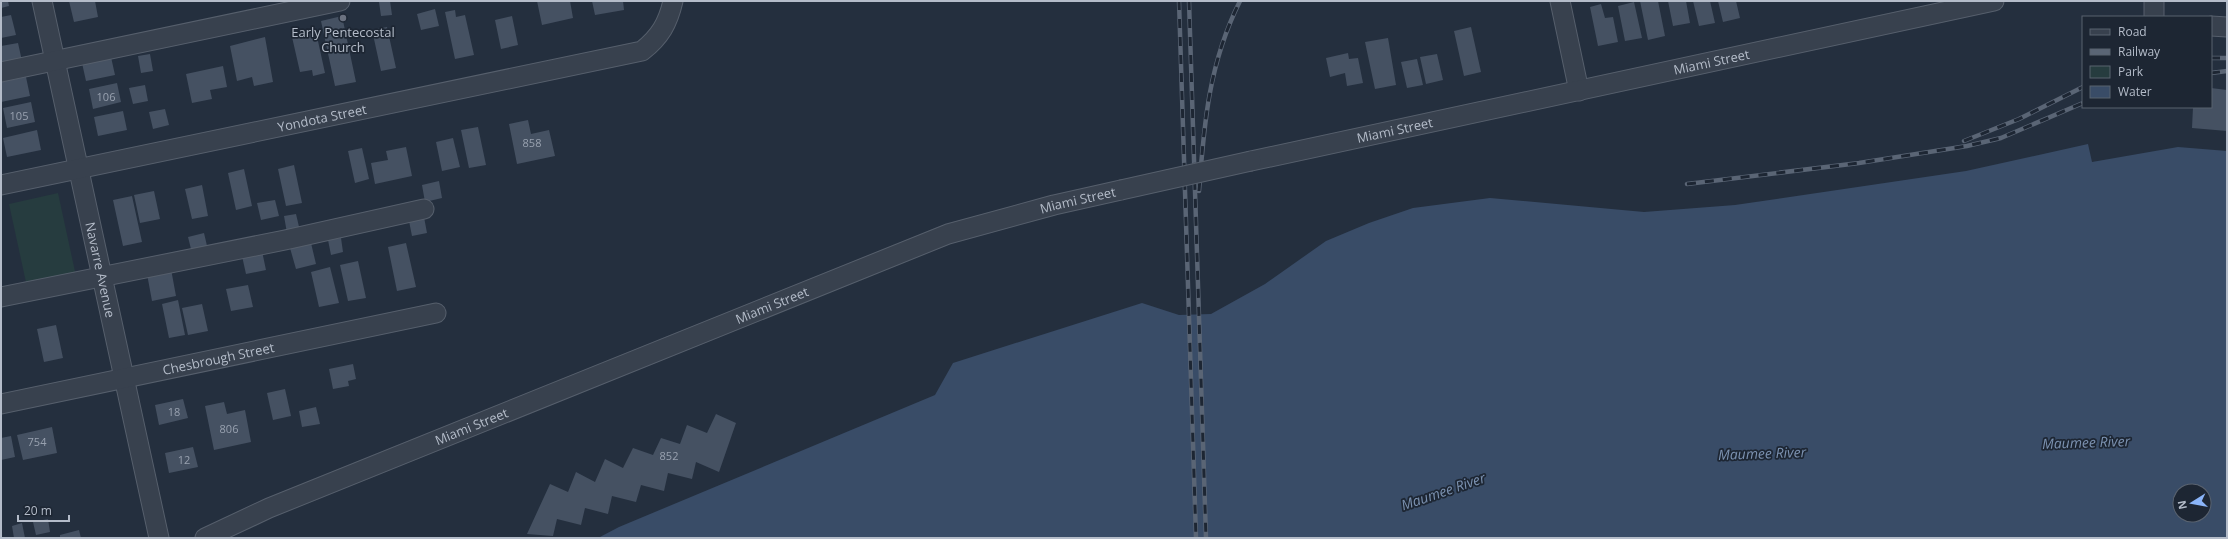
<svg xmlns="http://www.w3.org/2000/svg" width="2228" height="539" font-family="'Open Sans',sans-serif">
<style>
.green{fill:#263c3f}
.water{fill:#394c67;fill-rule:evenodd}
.building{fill:#455162}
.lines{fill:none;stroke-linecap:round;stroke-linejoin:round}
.minor-casing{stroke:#565f6c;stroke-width:21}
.minor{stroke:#38414e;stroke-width:19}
.rail-casing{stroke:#5a6575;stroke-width:4.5}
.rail{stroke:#1d2633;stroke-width:3;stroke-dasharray:9;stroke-linecap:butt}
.minor-bridge-casing{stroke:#565f6c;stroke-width:21;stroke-linecap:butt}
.minor-bridge{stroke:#38414e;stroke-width:19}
.worship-dot{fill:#6b7280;stroke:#1d2633;stroke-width:1.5}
.labels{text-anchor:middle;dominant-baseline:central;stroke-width:3.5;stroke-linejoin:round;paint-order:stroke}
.number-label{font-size:11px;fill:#98a1af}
.poi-label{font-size:13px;fill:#b4bcc9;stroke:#1d2633}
.street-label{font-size:13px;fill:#b4bcc9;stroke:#1d2633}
.water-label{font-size:14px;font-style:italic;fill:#7c92b1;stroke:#1d2633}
</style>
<rect width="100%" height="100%" fill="#242f3e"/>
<path class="green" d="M 58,193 L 76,276 L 27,287 L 9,204 Z"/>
<path class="water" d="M 2088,144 L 2092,162 L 2178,147 L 2227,151 L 2227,538 L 598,538 L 619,527 L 935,395 L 953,363 L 1142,303 L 1179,315 L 1211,314 L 1265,284 L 1326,241 L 1369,223 L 1413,208 L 1490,198 L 1644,212 L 1735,205 L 1966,171 ZM 2180,491 L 2204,491 L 2204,515 L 2180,515 Z"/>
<path class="building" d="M 1,1 L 8,1 L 9,6 L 1,8 Z
M 69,1 L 95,1 L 98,17 L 74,22 Z
M 390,1 L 392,15 L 381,16 L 379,2 Z
M 537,1 L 570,1 L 573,18 L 542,25 Z
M 592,1 L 623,1 L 624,10 L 595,15 Z
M 1640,1 L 1658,1 L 1665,36 L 1648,40 Z
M 1668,1 L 1686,1 L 1690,23 L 1673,26 Z
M 1693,1 L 1710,1 L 1715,23 L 1699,26 Z
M 1718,1 L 1736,1 L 1740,18 L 1723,22 Z
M 1634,2 L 1642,38 L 1625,41 L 1618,6 Z
M 1601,4 L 1605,18 L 1613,17 L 1618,42 L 1598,46 L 1590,7 Z
M 435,9 L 439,26 L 421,30 L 417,14 Z
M 455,10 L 456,17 L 465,15 L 474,55 L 455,59 L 445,12 Z
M 11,15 L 16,35 L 1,38 L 1,17 Z
M 342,16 L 356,82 L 335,86 L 321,21 Z
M 512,16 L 518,45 L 501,49 L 495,20 Z
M 387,27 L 396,68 L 381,71 L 372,30 Z
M 1471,27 L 1481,72 L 1464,76 L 1454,31 Z
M 316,32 L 325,73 L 313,76 L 312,70 L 300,72 L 292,37 Z
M 265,37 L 273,82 L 254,86 L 252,77 L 237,81 L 230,46 Z
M 1388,38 L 1396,85 L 1375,89 L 1365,42 Z
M 18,43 L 22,61 L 1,65 L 1,46 Z
M 1348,53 L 1349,59 L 1358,58 L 1363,83 L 1347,86 L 1345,73 L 1330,77 L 1326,58 Z
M 150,54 L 153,71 L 141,73 L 138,56 Z
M 1437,54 L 1443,80 L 1426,84 L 1420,57 Z
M 111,57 L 115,75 L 86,81 L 82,63 Z
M 1417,59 L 1423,85 L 1407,88 L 1401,62 Z
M 223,66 L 227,87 L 210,90 L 212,99 L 192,103 L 186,74 Z
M 26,77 L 30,96 L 1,102 L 1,82 Z
M 117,83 L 121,102 L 93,109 L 89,89 Z
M 145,85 L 148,101 L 133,104 L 129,88 Z
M 2211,88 L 2227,90 L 2227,131 L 2192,128 L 2193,107 L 2211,107 Z
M 31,102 L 35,122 L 7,128 L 3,108 Z
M 165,109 L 169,125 L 153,129 L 149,112 Z
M 123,111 L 127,130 L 98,136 L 94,117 Z
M 528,120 L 531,134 L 549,130 L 555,156 L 517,164 L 509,124 Z
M 478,127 L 486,165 L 469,168 L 461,130 Z
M 37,130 L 41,150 L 7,157 L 3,138 Z
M 453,138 L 460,167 L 442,171 L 436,142 Z
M 406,147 L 412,176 L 375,184 L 371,163 L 388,160 L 386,151 Z
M 362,148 L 369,179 L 355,183 L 348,151 Z
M 294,165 L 302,203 L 286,206 L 278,169 Z
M 244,169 L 252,206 L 236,210 L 228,173 Z
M 439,181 L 442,198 L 425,202 L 422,185 Z
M 202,185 L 208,216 L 192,219 L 185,189 Z
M 154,191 L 160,219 L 140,223 L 134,195 Z
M 132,196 L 142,242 L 123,246 L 113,200 Z
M 275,200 L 279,216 L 261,220 L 257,203 Z
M 296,214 L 300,231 L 287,233 L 284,216 Z
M 424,217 L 427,233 L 412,236 L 409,221 Z
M 204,233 L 208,250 L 192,253 L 188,237 Z
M 341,238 L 343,252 L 331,255 L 328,240 Z
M 311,243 L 316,264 L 296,269 L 290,248 Z
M 406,243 L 416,287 L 397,291 L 388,247 Z
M 262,251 L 266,270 L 246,274 L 242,256 Z
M 358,261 L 366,298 L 348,301 L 340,265 Z
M 330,267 L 339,303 L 319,307 L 311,272 Z
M 171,269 L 176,296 L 152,301 L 147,274 Z
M 248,285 L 253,307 L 231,311 L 226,289 Z
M 178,300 L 185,335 L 169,338 L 162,304 Z
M 202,304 L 208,331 L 188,335 L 182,308 Z
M 56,325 L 63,358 L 44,362 L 37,329 Z
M 353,364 L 356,379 L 348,381 L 349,386 L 333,389 L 329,369 Z
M 285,389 L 291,416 L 273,420 L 267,393 Z
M 183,399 L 188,418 L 159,425 L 155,405 Z
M 224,402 L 227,414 L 245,410 L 251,442 L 214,450 L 205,406 Z
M 316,407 L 320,424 L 302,427 L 299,411 Z
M 716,414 L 736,423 L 719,472 L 696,462 L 692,479 L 668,473 L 664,491 L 641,485 L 636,502 L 612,496 L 608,514 L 585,508 L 581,525 L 557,519 L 553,536 L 527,534 L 550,484 L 568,492 L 576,472 L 595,482 L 605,459 L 623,468 L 633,448 L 653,455 L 661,438 L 680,444 L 687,425 L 707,433 Z
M 52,427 L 57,453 L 23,460 L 17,435 Z
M 11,436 L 15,457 L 1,460 L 1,438 Z
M 193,447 L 198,467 L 169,473 L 165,453 Z
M 48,519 L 50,532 L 36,535 L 33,522 Z
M 22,523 L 25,538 L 14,538 L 12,526 Z
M 79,530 L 81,538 L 60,538 L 60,535 Z"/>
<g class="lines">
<g class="minor-casing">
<g id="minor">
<path id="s1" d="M 42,1 L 159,538"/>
<path d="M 1560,1 L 1579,91"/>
<path d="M 2154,17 L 2154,1"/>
<path d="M 2211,26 L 2227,27"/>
<path d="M 1,72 L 340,1"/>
<path id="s2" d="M 1251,161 L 1994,1"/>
<path id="s3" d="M 1,185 L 642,51 C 660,37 668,23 673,1"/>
<path d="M 1,297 L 285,240 L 424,209"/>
<path id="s4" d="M 1,404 L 436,313"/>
<path id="s5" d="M 205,538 L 269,508 L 948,234 L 1054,205 L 1121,190"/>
</g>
</g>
<use href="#minor" class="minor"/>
<g class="rail-casing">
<path id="rail" d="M 1179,1 L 1196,538
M 1189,1 L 1206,538
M 2211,58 L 2227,58
M 2211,73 L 2227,71
M 1964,141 L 2019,119 L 2083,87
M 1687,184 L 1859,163 L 1967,146 L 2001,138 L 2083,103
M 1199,191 C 1204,123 1209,63 1240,1"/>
</g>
<use href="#rail" class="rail"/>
<g class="minor-bridge-casing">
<path id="minor-bridge" d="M 1121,190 L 1251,161"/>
</g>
<use href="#minor-bridge" class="minor-bridge"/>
</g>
<circle class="worship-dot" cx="343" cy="18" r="4"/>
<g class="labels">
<g class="number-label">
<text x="106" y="96">106</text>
<text x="19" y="115">105</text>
<text x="532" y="142">858</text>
<text x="174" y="411">18</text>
<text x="229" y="428">806</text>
<text x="37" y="441">754</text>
<text x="669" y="455">852</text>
<text x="184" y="459">12</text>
</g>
<g class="poi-label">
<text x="343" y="32">Early Pentecostal<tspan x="343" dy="15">Church</tspan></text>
</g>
<g class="street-label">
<text stroke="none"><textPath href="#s2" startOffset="471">Miami Street</textPath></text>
<text stroke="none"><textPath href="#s3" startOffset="328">Yondota Street</textPath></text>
<text stroke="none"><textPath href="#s2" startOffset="147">Miami Street</textPath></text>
<text stroke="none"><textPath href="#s5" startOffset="937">Miami Street</textPath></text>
<text stroke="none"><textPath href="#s1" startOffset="275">Navarre Avenue</textPath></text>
<text stroke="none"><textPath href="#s5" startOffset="613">Miami Street</textPath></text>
<text stroke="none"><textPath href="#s4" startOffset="222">Chesbrough Street</textPath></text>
<text stroke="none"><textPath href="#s5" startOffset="289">Miami Street</textPath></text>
</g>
<g class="water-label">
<text transform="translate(2086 442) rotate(-2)">Maumee River</text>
<text transform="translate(1762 453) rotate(-2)">Maumee River</text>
<text transform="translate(1443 491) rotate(-19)">Maumee River</text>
</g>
</g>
<rect width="2228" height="539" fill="none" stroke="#b4bcc9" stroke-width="4"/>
<rect x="2082" y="16" width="130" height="92" fill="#1d2633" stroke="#59626f"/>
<rect x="2090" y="29" width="20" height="6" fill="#38414e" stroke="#59626f"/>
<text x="2118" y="36" font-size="12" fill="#b4bcc9">Road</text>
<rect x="2090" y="49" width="20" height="6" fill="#5a6575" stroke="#59626f"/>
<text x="2118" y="56" font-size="12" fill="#b4bcc9">Railway</text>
<rect x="2090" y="66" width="20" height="12" fill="#263c3f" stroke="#59626f"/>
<text x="2118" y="76" font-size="12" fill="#b4bcc9">Park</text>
<rect x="2090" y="86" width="20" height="12" fill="#394c67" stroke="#59626f"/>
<text x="2118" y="96" font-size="12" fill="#b4bcc9">Water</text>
<g transform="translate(2192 503) rotate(259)"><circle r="19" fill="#1d2633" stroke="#59626f"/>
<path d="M0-3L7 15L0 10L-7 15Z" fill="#8ab4f8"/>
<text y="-6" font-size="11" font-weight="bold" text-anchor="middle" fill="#b4bcc9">N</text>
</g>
<path d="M18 515v6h51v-6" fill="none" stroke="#b4bcc9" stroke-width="2"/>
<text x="24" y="515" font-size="12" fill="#b4bcc9" stroke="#1d2633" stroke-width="3" paint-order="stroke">20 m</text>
</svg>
